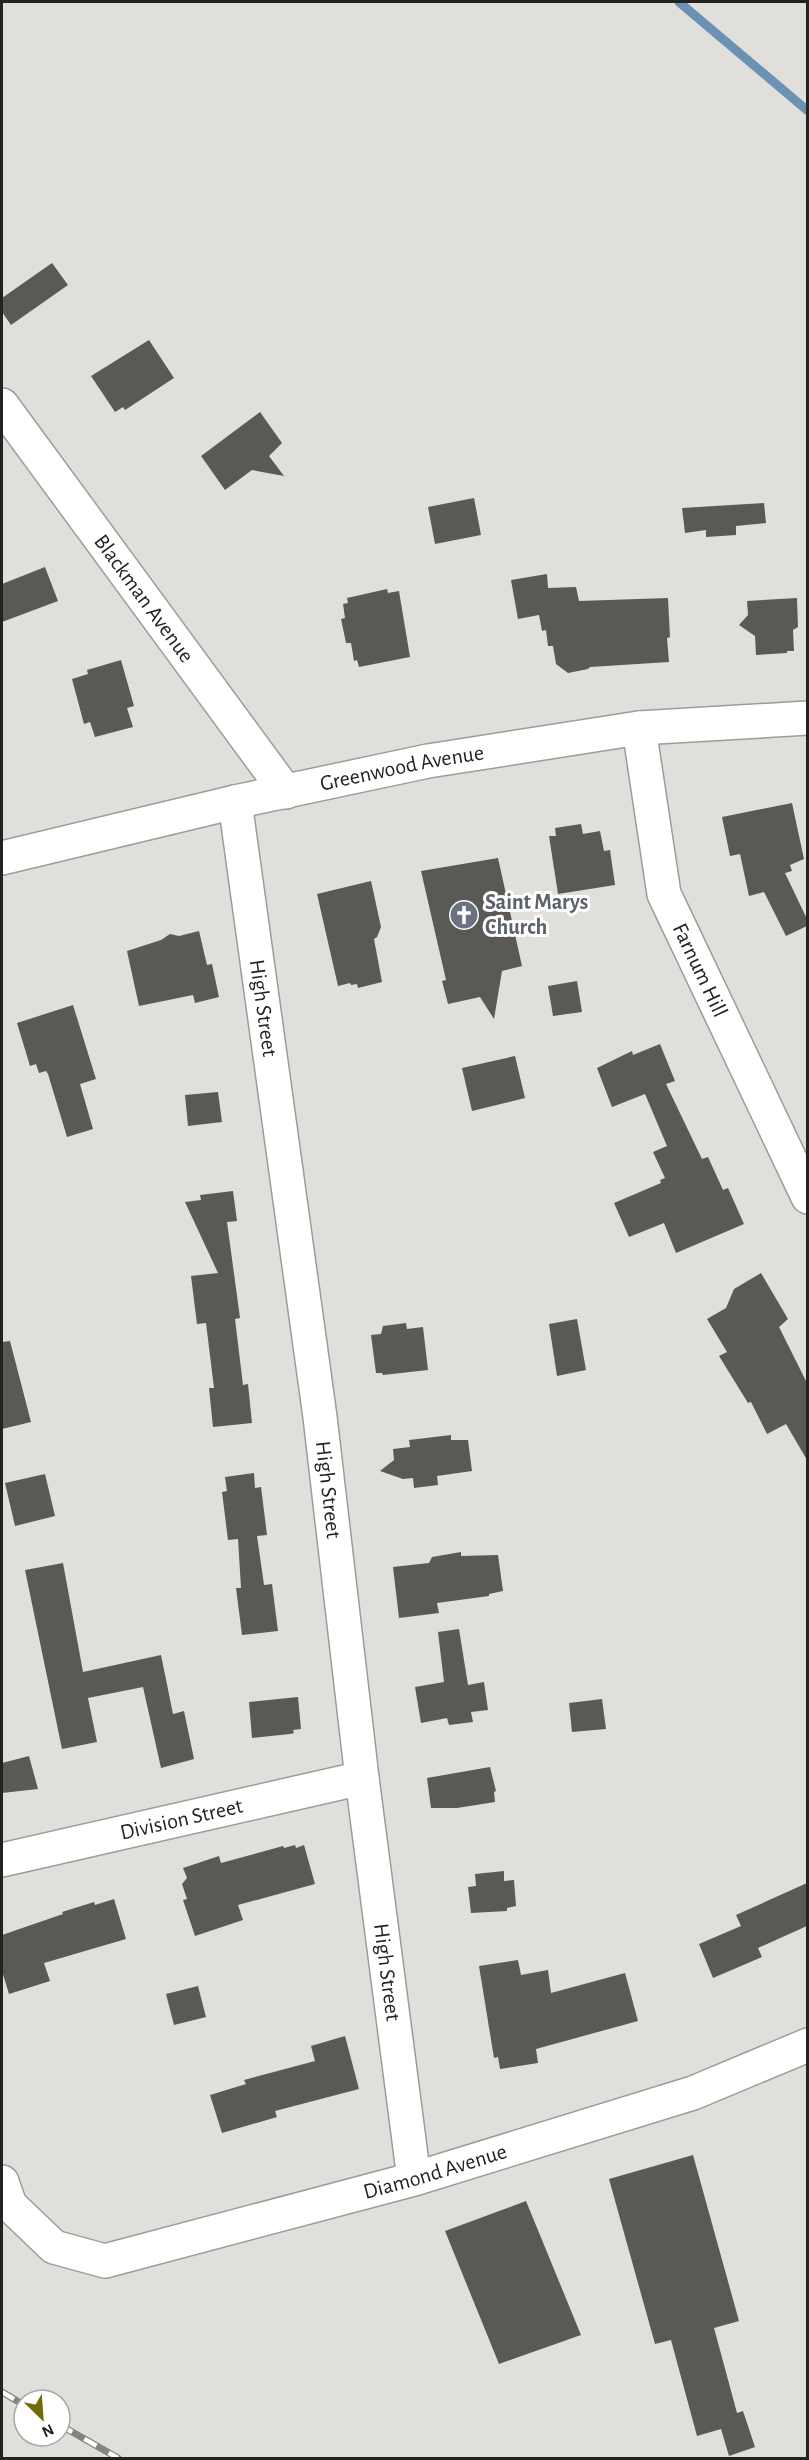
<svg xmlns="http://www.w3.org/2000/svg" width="809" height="2460" font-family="'Alegreya Sans',sans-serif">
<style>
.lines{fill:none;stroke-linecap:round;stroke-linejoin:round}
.stream{stroke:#6b92b4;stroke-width:9}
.building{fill:#5b5956}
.minor-casing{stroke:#9d9c99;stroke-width:36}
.secondary-casing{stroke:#9d9c99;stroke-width:36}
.minor{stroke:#fff;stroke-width:33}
.secondary{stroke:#fff;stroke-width:33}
.rail-casing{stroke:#848482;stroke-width:7}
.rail{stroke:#fff;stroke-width:4.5;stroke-dasharray:14;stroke-linecap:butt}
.labels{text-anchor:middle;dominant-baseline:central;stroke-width:6;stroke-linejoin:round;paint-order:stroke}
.street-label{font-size:22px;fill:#222221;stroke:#fff}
.worship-label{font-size:22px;font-weight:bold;fill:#5b616d;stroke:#fff;text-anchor:start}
</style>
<rect width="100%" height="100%" fill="#e0dfdc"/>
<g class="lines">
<path class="stream" d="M 679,2 L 808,111"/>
</g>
<path class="building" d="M 52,263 L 68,285 L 11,325 L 2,312 L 2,298 Z
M 149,340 L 174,378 L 125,410 L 123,407 L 115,412 L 91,376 Z
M 260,412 L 282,443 L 269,456 L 284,476 L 252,470 L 225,490 L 201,456 Z
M 474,498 L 481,535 L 435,544 L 428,507 Z
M 764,503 L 766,523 L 736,526 L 736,535 L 706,537 L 706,530 L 685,533 L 682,508 Z
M 45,567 L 58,601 L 2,622 L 2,584 Z
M 547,574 L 548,588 L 576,587 L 579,601 L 668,598 L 670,637 L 667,638 L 669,662 L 590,667 L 588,669 L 568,673 L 556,664 L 553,646 L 548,646 L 546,630 L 542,631 L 539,615 L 518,619 L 511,580 Z
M 387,589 L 388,593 L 399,591 L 410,657 L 359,667 L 357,660 L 354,661 L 351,643 L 346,643 L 341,619 L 345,618 L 343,604 L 348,603 L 347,598 Z
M 797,598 L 798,627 L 793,630 L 794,651 L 787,651 L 787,653 L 756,655 L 755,636 L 739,625 L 748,615 L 747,601 Z
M 121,660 L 134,706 L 127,708 L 133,727 L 95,737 L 90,722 L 84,724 L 72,679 L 88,674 L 87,670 Z
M 792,803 L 804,859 L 790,865 L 792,871 L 785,873 L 807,919 L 807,926 L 786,936 L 764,892 L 749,896 L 740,854 L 730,856 L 722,817 Z
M 581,824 L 583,834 L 600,831 L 604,851 L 610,850 L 615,885 L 558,894 L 549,836 L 556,836 L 555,828 Z
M 498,858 L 522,966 L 502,971 L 494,1019 L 480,997 L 448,1004 L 442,981 L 446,980 L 421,871 Z
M 371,881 L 381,927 L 377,937 L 374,939 L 382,982 L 358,988 L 357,984 L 351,985 L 350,983 L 338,986 L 317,894 Z
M 199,931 L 207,965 L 212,964 L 219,997 L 195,1003 L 193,995 L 139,1006 L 127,951 L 161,940 L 170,934 L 179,936 Z
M 577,981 L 582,1012 L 553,1016 L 548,986 Z
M 73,1005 L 96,1079 L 80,1084 L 93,1129 L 67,1137 L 48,1074 L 46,1071 L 39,1073 L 36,1064 L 30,1066 L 17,1023 Z
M 660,1044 L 675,1081 L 666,1084 L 702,1159 L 708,1157 L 723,1190 L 728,1188 L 744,1224 L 676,1253 L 664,1223 L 629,1237 L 614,1203 L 661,1183 L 660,1180 L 665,1178 L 653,1152 L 667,1146 L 645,1094 L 612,1107 L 597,1068 L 632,1051 L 633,1055 Z
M 515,1056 L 525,1098 L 472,1111 L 462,1068 Z
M 218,1092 L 222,1122 L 188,1126 L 185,1095 Z
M 233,1191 L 237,1221 L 227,1222 L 240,1318 L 235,1319 L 243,1385 L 248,1384 L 252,1423 L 213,1427 L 209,1388 L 214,1388 L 206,1323 L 197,1324 L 191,1276 L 218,1273 L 185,1202 L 201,1200 L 200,1195 Z
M 761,1273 L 788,1319 L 779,1327 L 807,1383 L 807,1460 L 786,1424 L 767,1434 L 751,1402 L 748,1403 L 719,1356 L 727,1352 L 707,1319 L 726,1308 L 734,1289 Z
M 577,1319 L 586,1370 L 557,1376 L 549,1324 Z
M 406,1323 L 407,1329 L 423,1327 L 428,1370 L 383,1375 L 382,1373 L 376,1373 L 371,1335 L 381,1334 L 383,1326 Z
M 10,1341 L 31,1422 L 2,1429 L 2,1342 Z
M 451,1435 L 451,1440 L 468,1440 L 472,1471 L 437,1476 L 438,1485 L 414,1488 L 413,1478 L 403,1479 L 380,1471 L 394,1460 L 393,1449 L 410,1447 L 409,1440 Z
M 254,1473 L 255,1488 L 261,1487 L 267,1535 L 257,1536 L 264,1585 L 272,1584 L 278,1631 L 242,1635 L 236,1588 L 241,1588 L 238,1539 L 228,1540 L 222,1492 L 227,1491 L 225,1477 Z
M 45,1474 L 55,1516 L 15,1526 L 5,1483 Z
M 461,1552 L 461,1556 L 498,1555 L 503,1591 L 489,1594 L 489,1596 L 437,1603 L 439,1613 L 399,1618 L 393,1567 L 429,1563 L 432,1557 Z
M 63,1563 L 83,1672 L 161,1655 L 173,1714 L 184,1711 L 194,1759 L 161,1768 L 143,1687 L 88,1698 L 97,1742 L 62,1749 L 25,1570 Z
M 459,1629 L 468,1685 L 484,1682 L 488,1710 L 471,1712 L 473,1722 L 449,1725 L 447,1718 L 421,1723 L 415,1687 L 444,1682 L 438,1632 Z
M 298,1697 L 301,1729 L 293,1730 L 294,1733 L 290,1734 L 252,1738 L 249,1702 Z
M 602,1699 L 606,1729 L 572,1732 L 569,1703 Z
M 29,1756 L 38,1789 L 2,1793 L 2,1763 Z
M 490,1767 L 496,1791 L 494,1792 L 495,1802 L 457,1808 L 431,1808 L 427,1778 Z
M 295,1845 L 296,1848 L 304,1845 L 315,1884 L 238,1905 L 243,1920 L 195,1936 L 183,1900 L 187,1899 L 182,1884 L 187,1878 L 183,1868 L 219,1856 L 221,1863 L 283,1846 L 284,1848 Z
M 504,1871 L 504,1881 L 514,1880 L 516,1906 L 507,1908 L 507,1911 L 471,1913 L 468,1887 L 476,1886 L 475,1874 Z
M 807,1883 L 807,1926 L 758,1948 L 762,1957 L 713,1978 L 699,1944 L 741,1926 L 736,1915 Z
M 114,1899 L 126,1939 L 44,1963 L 50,1981 L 9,1994 L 2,1971 L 2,1935 L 63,1914 L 62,1912 L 94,1902 L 95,1905 Z
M 518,1960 L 521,1975 L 548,1970 L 551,1993 L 625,1973 L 638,2021 L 536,2049 L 538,2063 L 500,2069 L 498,2057 L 494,2058 L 479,1966 Z
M 198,1986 L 206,2017 L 174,2025 L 166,1994 Z
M 345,2036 L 359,2089 L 275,2111 L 277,2117 L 222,2133 L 210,2095 L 246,2084 L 244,2080 L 315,2061 L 311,2046 Z
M 693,2155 L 739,2321 L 714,2328 L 737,2413 L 743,2411 L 755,2447 L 729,2456 L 721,2429 L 697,2436 L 671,2340 L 655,2344 L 609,2179 Z
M 526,2201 L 581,2335 L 499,2364 L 445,2231 Z"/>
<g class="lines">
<g class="minor-casing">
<g id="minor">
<path id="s1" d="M 2,405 L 286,792"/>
<path id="s2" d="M 639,728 L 664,894 L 808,1197"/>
<path id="s3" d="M 235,802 L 320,1417 L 362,1778 L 414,2179"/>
<path id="s4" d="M 2,1860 L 362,1778"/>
<path id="s5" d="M 2,2182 L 10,2205 L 54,2247 L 105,2261 L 414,2179 L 693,2093 L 808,2045"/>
</g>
</g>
<g class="secondary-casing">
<g id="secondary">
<path id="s6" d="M 2,858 L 235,802 L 428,761 L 639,728 L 808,718"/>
</g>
</g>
<use href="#minor" class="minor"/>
<use href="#secondary" class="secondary"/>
<g class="rail-casing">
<path id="rail" d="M 2,2392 L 24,2405
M 60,2425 L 118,2458"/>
</g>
<use href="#rail" class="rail"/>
</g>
<defs>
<g id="church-disc" transform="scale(1.5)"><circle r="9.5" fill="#6b7280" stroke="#fff"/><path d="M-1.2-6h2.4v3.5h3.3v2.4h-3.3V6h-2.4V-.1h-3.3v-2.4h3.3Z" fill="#fff"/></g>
</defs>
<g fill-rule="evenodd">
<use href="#church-disc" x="464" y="915"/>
</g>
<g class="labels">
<g class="street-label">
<text stroke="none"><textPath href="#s1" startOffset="240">Blackman Avenue</textPath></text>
<text stroke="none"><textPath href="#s6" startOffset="410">Greenwood Avenue</textPath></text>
<text stroke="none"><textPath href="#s2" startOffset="252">Farnum Hill</textPath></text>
<text stroke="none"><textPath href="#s3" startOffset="208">High Street</textPath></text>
<text stroke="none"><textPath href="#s3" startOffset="694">High Street</textPath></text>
<text stroke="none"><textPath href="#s4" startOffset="184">Division Street</textPath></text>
<text stroke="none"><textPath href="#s3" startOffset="1180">High Street</textPath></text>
<text stroke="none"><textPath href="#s5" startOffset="480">Diamond Avenue</textPath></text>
</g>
<g class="worship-label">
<text x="485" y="902">Saint Marys<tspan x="485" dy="25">Church</tspan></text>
</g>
</g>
<rect width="809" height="2460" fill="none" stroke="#222221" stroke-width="6"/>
<g transform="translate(42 2418) rotate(155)"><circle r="28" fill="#ffffff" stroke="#a7a7a6" stroke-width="1.5"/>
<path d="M0-4.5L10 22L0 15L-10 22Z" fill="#716c09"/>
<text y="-9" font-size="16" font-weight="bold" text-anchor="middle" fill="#222221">N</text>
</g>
</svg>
